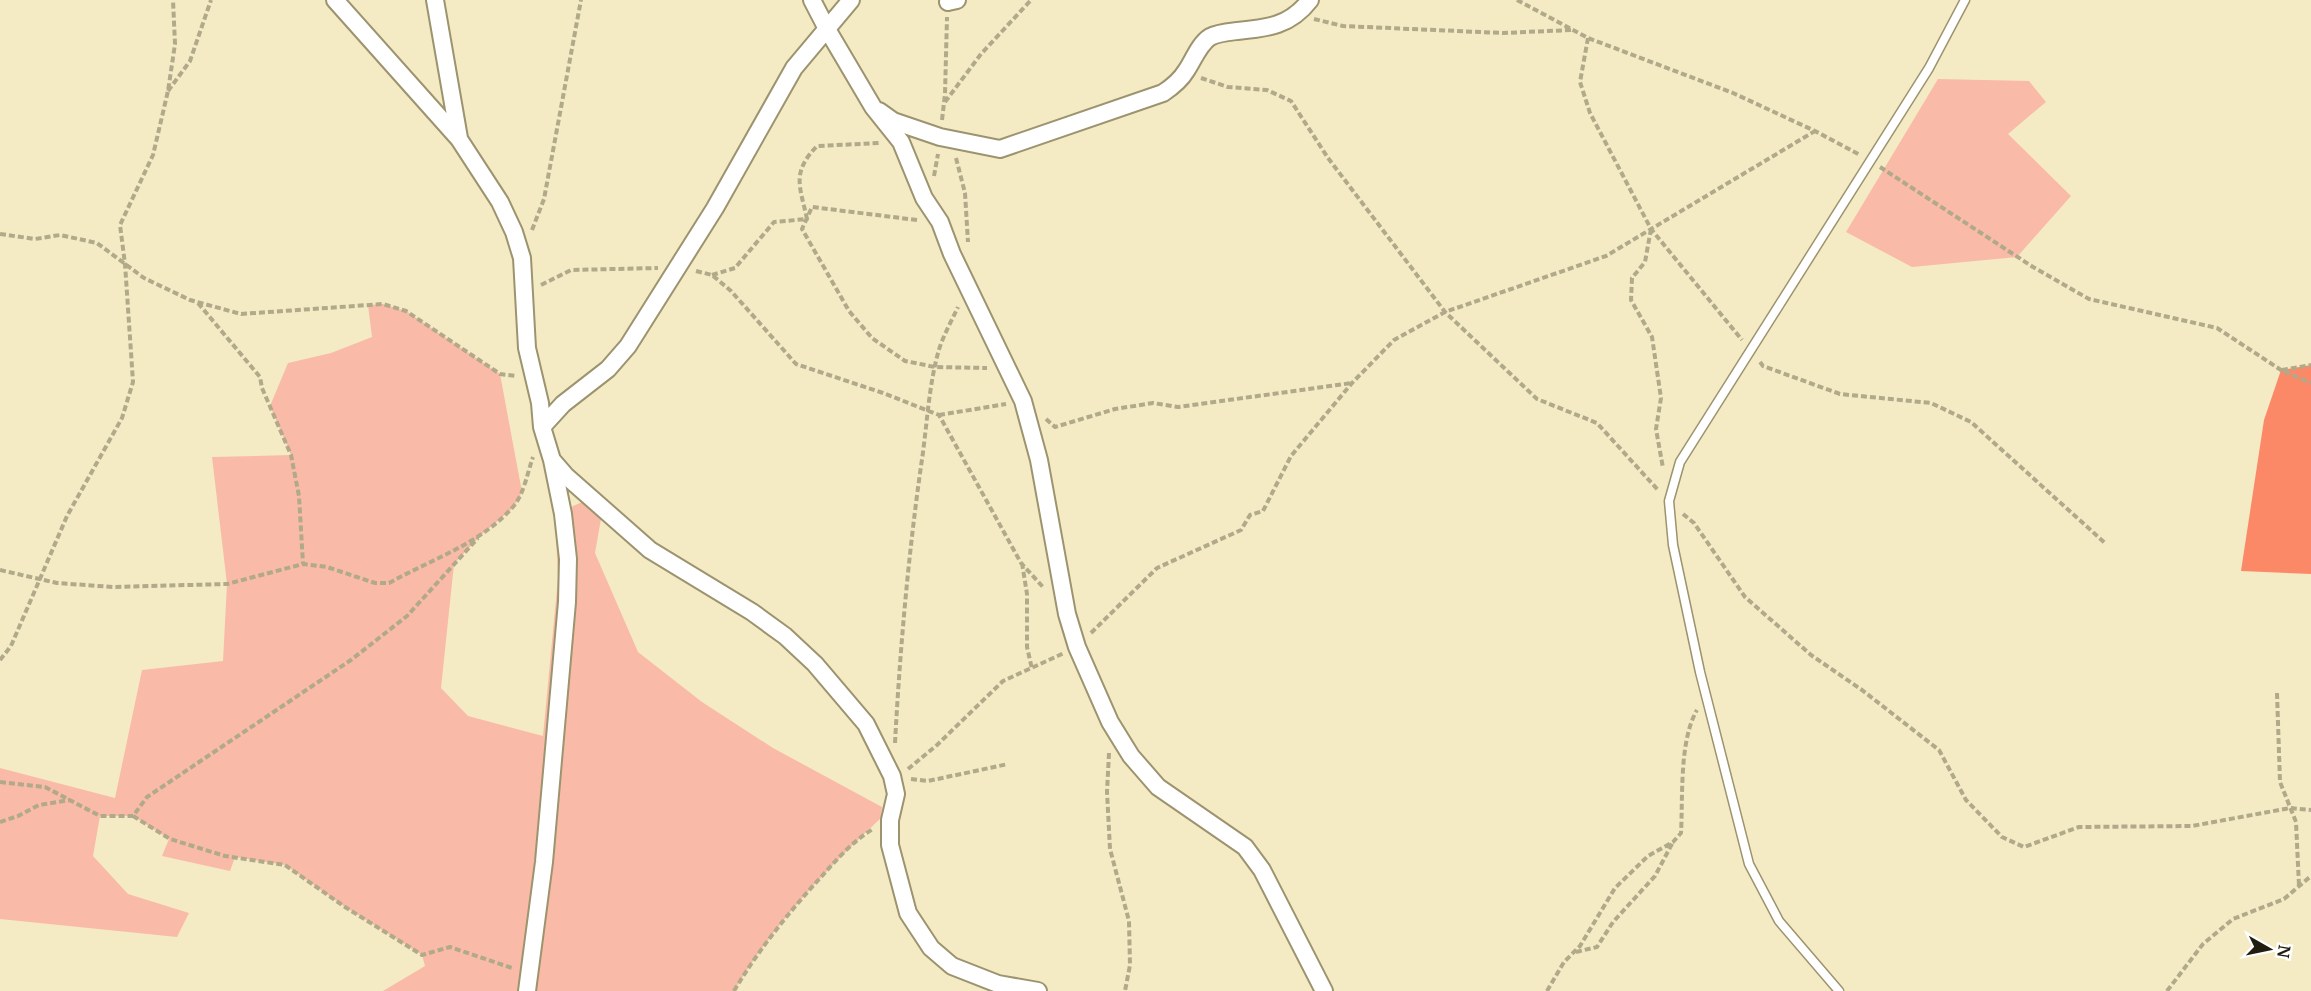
<svg xmlns="http://www.w3.org/2000/svg" width="2311" height="991" font-family="Merriweather,serif">
<style>
.green{fill:#fabaa8}
.forest{fill:#fb8968}
.lines{fill:none;stroke-linecap:round;stroke-linejoin:round}
.lane-casing{stroke:#9c936f;stroke-width:11}
.street-casing{stroke:#9c936f;stroke-width:20}
.path{stroke:#b0a98a;stroke-width:4;stroke-dasharray:6 3;stroke-linecap:butt}
.lane{stroke:#fff;stroke-width:8}
.street{stroke:#fff;stroke-width:16}
</style>
<rect width="100%" height="100%" fill="#f4ebc4"/>
<path class="green" d="M 1938,79 L 2029,81 L 2046,102 L 2008,134 L 2071,196 L 2017,257 L 1912,267 L 1846,232 Z
M 383,304 L 406,311 L 500,374 L 522,492 L 513,508 L 480,536 L 454,564 L 441,688 L 468,716 L 543,736 L 558,578 L 555,514 L 589,499 L 602,513 L 595,553 L 638,652 L 702,702 L 773,748 L 882,807 L 881,818 C 825,870 773,925 734,991 L 383,991 L 425,966 L 422,955 L 345,907 L 285,865 L 235,857 L 230,871 L 162,856 L 169,839 L 133,816 L 100,816 L 93,856 L 128,894 L 189,913 L 177,937 L 0,919 L 0,768 L 115,798 L 142,670 L 223,661 L 227,584 L 212,457 L 291,455 L 270,406 L 288,363 L 331,353 L 372,337 L 368,305 Z"/>
<path class="forest" d="M 2311,365 L 2311,574 L 2241,571 L 2264,420 L 2281,370 Z"/>
<g class="lines">
<g class="lane-casing">
<path id="lane" d="M 1839,991 L 1779,921 L 1749,864 L 1700,672 L 1673,545 L 1669,501 L 1680,462 L 1929,68 L 1965,0"/>
</g>
<g class="street-casing">
<path id="street" d="M 335,0 L 459,139 L 500,202 L 514,232 L 522,258 L 527,348 L 540,403 L 542,427 L 552,460 L 563,514 L 568,559 L 567,602 L 544,862 L 527,991
M 435,0 L 459,138
M 812,0 L 827,29 L 873,107 L 901,142 L 924,198 L 940,222 L 952,254 L 1023,401 L 1039,460 L 1067,614 L 1077,647 L 1110,722 L 1131,756 L 1158,787 L 1245,847 L 1262,870 L 1324,991
M 948,2 L 957,0
M 879,111 L 893,121 L 940,137 L 1000,149 L 1163,93 C 1172,87 1180,81 1186,71 C 1193,61 1199,44 1210,37 C 1217,33 1228,32 1237,31 C 1268,28 1290,26 1310,0
M 542,427 L 563,404 L 608,369 L 628,346 L 715,208 L 794,68 L 851,0
M 553,461 L 566,476 L 650,550 L 752,612 L 785,636 L 815,664 L 866,724 L 892,776 L 896,794 L 890,820 L 890,845 L 908,913 L 931,948 L 952,966 L 998,984 L 1038,991"/>
</g>
<path class="path" d="M 1517,0 L 1588,38 L 1733,93 L 1815,131 L 1860,155
M 1314,19 L 1343,26 L 1503,33 L 1572,30
M 1588,38 L 1580,82 L 1590,113 L 1651,229 L 1742,340
M 1201,78 L 1228,87 L 1267,90 L 1291,101 L 1328,158 L 1445,312 L 1537,399 L 1597,423 L 1658,490
M 168,91 L 190,61 L 211,0
M 945,102 L 981,54 L 1031,0
M 942,120 L 945,94 L 947,17
M 956,158 L 965,193 L 968,242
M 1880,167 L 2033,267 L 2089,299 L 2217,328 L 2281,370 L 2311,383
M 934,176 L 938,154
M 917,220 L 812,207 L 802,229 L 849,311 L 872,338 L 905,361 L 935,367 L 987,368
M 1651,229 L 1645,262 L 1632,278 L 1631,300 L 1652,337 L 1661,398 L 1656,429 L 1663,468
M 532,230 L 544,199 L 581,0
M 0,234 L 35,239 L 60,235 L 97,243 L 144,278 L 190,300 L 241,314 L 383,304 L 406,311 L 500,374 L 516,376
M 696,271 L 712,275 L 731,291 L 796,364 L 883,393 L 939,415 L 1021,563 L 1043,587
M 712,275 L 735,268 L 774,222 L 807,219 C 800,186 791,173 817,146 L 880,143
M 541,285 L 571,270 L 658,268
M 198,303 L 260,377 L 262,388 L 291,455 L 299,496 L 303,564
M 1760,362 L 1763,366 L 1840,394 L 1931,403 L 1971,422 L 2105,543
M 2282,370 L 2311,365
M 939,415 L 1006,404
M 1046,419 L 1055,427 L 1115,409 L 1153,403 L 1178,407 L 1352,383
M 1683,514 L 1694,523 L 1745,597 L 1811,655 L 1862,690 L 1939,750 L 1966,800 L 2002,837 L 2024,847 L 2079,827 L 2192,826 L 2290,808 L 2311,810
M 1022,563 L 1027,594 L 1027,647 L 1032,669
M 0,570 L 57,583 L 113,587 L 227,584 L 303,564 L 327,567 L 375,583 L 389,583 C 430,560 480,544 512,508 C 524,495 527,474 533,457
M 1091,633 L 1157,568 L 1241,530 L 1250,515 L 1263,511 L 1291,456 L 1352,383 L 1394,340 L 1445,312 L 1606,256 L 1815,131
M 0,660 L 11,646 L 67,516 L 122,418 L 133,382 L 125,264 L 120,225 L 153,155 L 168,91 L 175,44 L 173,0
M 2277,693 L 2280,782 L 2296,822 L 2299,886
M 895,743 C 900,650 908,558 921,466 C 927,428 928,390 938,353 C 942,338 951,322 958,307
M 1109,753 L 1107,792 L 1110,849 L 1129,921 L 1130,965 L 1125,991
M 908,769 L 937,745 L 1003,681 L 1064,653
M 911,779 L 928,781 L 1008,764
M 0,782 L 45,787 L 100,816 L 133,816 L 147,797 L 351,660 L 407,616 L 478,538
M 133,816 L 170,839 L 225,856 L 285,865 L 345,907 L 422,955 L 450,947 L 512,968
M 0,822 L 18,816 L 39,805 L 70,800
M 1576,952 L 1597,947 L 1613,922 L 1655,876 L 1673,842
M 734,991 C 759,949 789,912 822,876 C 837,859 853,841 873,829
M 1547,991 L 1564,962 L 1580,946 L 1615,888 L 1648,856 L 1673,842 L 1681,833 C 1683,797 1679,741 1697,710
M 2167,991 L 2203,944 L 2233,919 L 2284,899 L 2311,876"/>
<use href="#lane" class="lane"/>
<use href="#street" class="street"/>
</g>
<g transform="translate(2269 949) rotate(99)" stroke="#ffffff" stroke-width="4.5" paint-order="stroke">
<path d="M0-4.5L10 22L0 15L-10 22Z" fill="#201d0e"/>
<text y="-9" font-size="16" font-weight="bold" text-anchor="middle" fill="#201d0e">N</text>
</g>
</svg>
